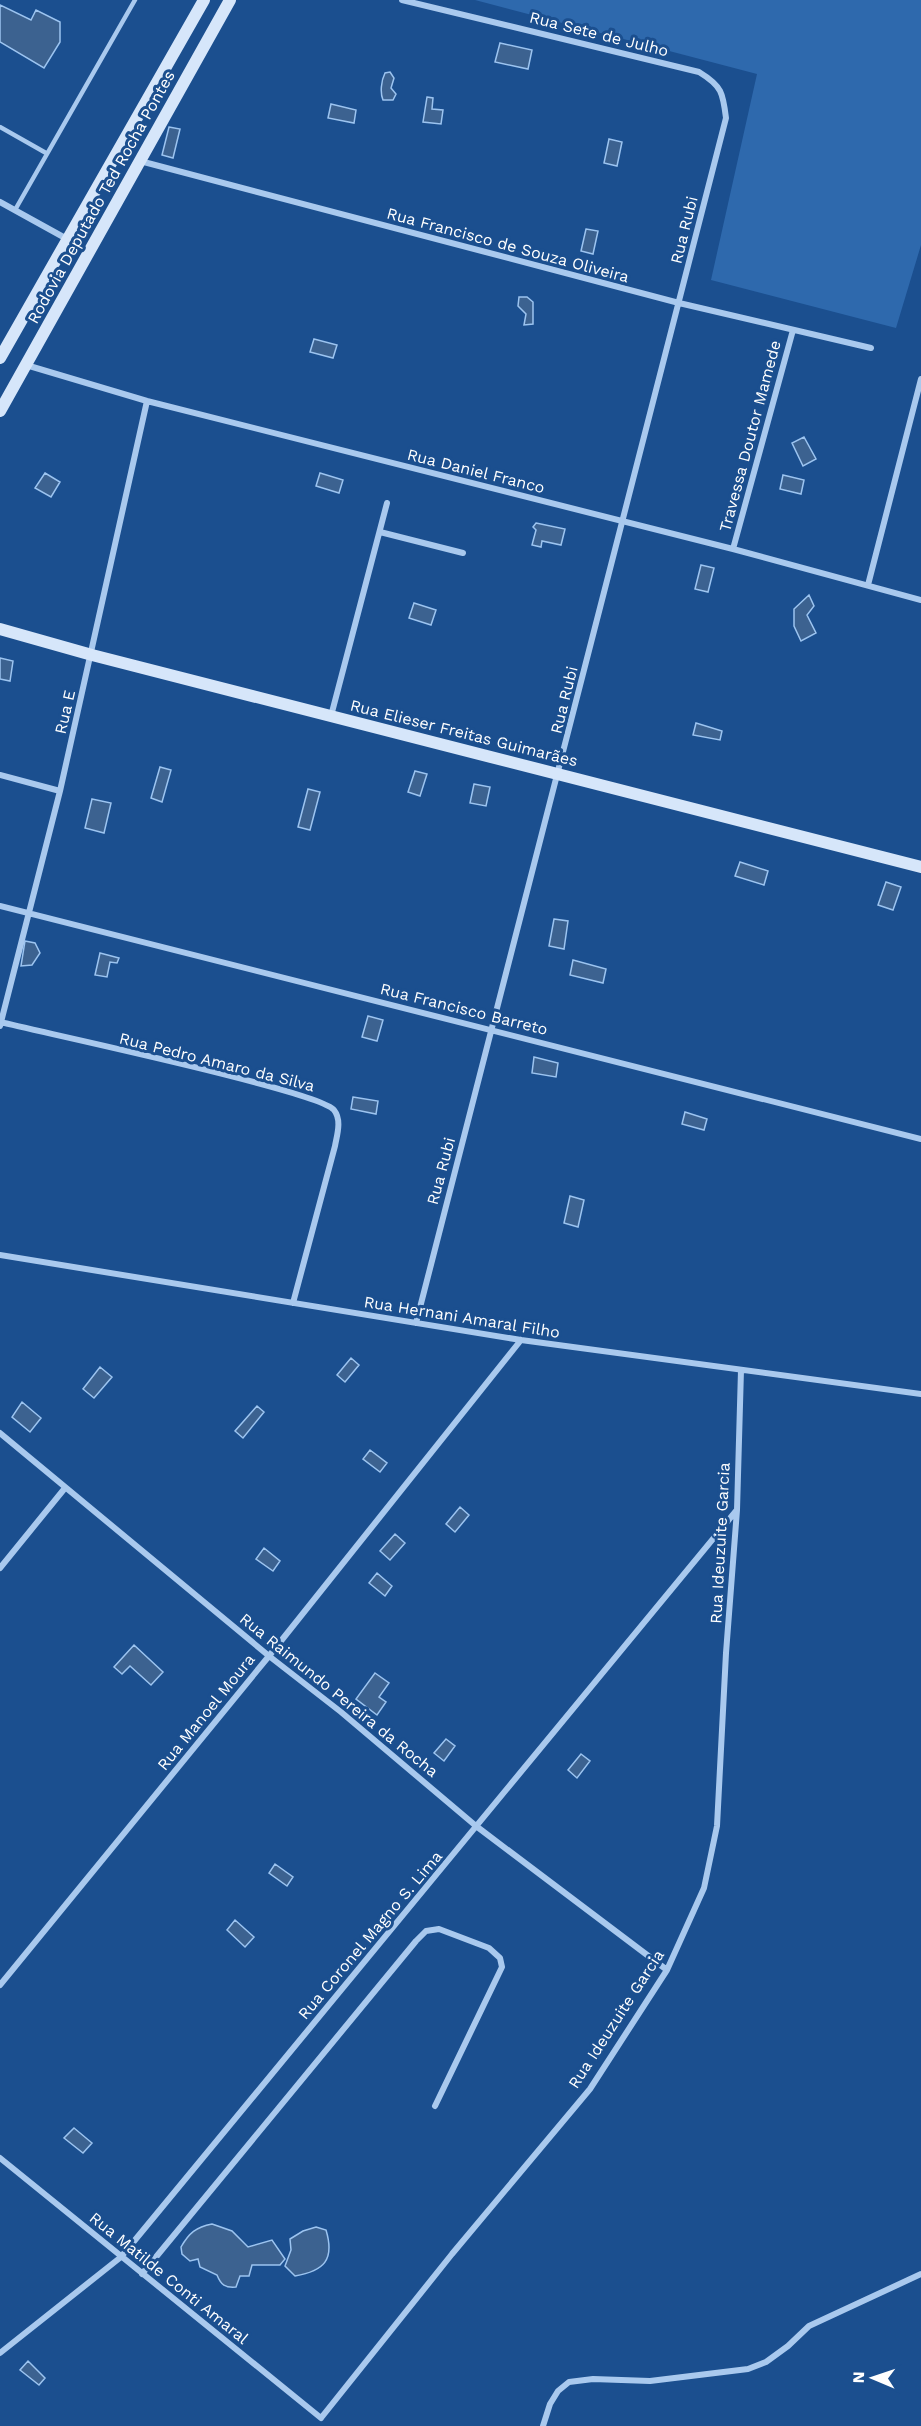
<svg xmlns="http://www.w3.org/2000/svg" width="921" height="2426" font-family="'Work Sans',sans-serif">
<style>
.green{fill:#2e69ad}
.water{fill:#3c6290;stroke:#9cc4f0;stroke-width:1.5}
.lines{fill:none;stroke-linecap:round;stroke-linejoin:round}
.lane{stroke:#a9c9ee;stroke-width:4.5}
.street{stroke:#a9c9ee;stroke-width:6}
.secondary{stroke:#d6e6fa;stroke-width:12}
.labels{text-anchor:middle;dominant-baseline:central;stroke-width:6;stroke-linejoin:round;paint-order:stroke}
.street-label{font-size:16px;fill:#fff;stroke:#1b4f8f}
</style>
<rect width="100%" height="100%" fill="#1b4f8f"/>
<path class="green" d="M 475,0 L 921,0 L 921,245 L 896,328 L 711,280 L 757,74 Z"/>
<path class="water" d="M 0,5 L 31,20 L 36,10 L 60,22 L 60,42 L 44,68 L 0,42 Z
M 500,43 L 532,50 L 528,69 L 495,62 Z
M 390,72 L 394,78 L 391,88 L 396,94 L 393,100 L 383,100 C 380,93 381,81 385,73 Z
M 427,97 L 433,98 L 432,109 L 443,110 L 441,124 L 423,122 Z
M 331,104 L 356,110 L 354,123 L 328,118 Z
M 169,127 L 180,129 L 173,158 L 162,155 Z
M 609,139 L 622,142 L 617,166 L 604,163 Z
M 586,229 L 598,231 L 593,254 L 581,251 Z
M 519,297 L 527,297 L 533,302 L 533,324 L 524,325 L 526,314 L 518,306 Z
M 314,339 L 337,345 L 333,358 L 310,352 Z
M 804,437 L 816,459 L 803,466 L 792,443 Z
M 45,473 L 60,482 L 51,497 L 35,488 Z
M 320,473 L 343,480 L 339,493 L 316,486 Z
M 783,475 L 804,480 L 801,494 L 780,489 Z
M 536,523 L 565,529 L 561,545 L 542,541 L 541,547 L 532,545 L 536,530 L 533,527 Z
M 701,565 L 714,568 L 708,592 L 695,589 Z
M 809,595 L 814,606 L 807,615 L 816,633 L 801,641 L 794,626 L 794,609 Z
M 414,603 L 436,610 L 431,625 L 409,618 Z
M 0,658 L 13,661 L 10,681 L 0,679 Z
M 696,723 L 722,731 L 720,740 L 693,735 Z
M 160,767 L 171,770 L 162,802 L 151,798 Z
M 415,771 L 427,774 L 420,796 L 408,792 Z
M 474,784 L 490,787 L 486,806 L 470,803 Z
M 308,789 L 320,792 L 310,830 L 298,827 Z
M 92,799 L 111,803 L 104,833 L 85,828 Z
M 740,862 L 768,871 L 764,885 L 735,876 Z
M 886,882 L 901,887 L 893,910 L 878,905 Z
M 554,919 L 568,921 L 564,949 L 549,946 Z
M 25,941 L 35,943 L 40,953 L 32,965 L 21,966 Z
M 100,953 L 119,958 L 117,963 L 110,962 L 107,977 L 95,975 Z
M 573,960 L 606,969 L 603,983 L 570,975 Z
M 368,1016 L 383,1020 L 377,1041 L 362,1037 Z
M 534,1057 L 558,1063 L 556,1077 L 532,1073 Z
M 353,1097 L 378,1101 L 376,1114 L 351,1109 Z
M 685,1112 L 707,1119 L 704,1130 L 682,1124 Z
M 570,1196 L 584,1200 L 578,1227 L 564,1223 Z
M 351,1358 L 359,1365 L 345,1382 L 337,1375 Z
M 100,1367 L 112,1377 L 94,1398 L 83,1389 Z
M 22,1402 L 41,1418 L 30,1432 L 12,1417 Z
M 257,1406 L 264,1412 L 243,1438 L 235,1431 Z
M 370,1450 L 387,1463 L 380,1472 L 363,1459 Z
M 460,1507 L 469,1515 L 455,1532 L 446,1524 Z
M 395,1534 L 405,1543 L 390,1560 L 380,1551 Z
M 264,1548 L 280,1561 L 273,1571 L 256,1559 Z
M 377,1573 L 392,1586 L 385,1596 L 369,1583 Z
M 134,1645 L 163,1672 L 151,1685 L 130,1666 L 122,1674 L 114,1667 Z
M 375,1673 L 389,1683 L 379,1697 L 386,1702 L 377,1715 L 356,1699 Z
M 446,1739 L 455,1746 L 444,1761 L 434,1753 Z
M 581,1754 L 590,1761 L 577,1778 L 568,1770 Z
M 275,1864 L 293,1877 L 287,1886 L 269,1873 Z
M 235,1920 L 254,1937 L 245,1947 L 227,1930 Z
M 74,2128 L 92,2143 L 83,2153 L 64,2138 Z
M 212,2224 L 232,2231 L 248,2247 L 272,2240 L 285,2259 L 280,2265 L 252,2265 L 249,2276 L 240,2276 L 236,2287 C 225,2288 221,2285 217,2275 L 200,2267 L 198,2259 L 190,2261 L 182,2254 L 181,2247 C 189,2233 196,2227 212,2224 Z
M 316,2227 L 326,2230 C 335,2260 324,2271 295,2276 L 285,2266 L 291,2250 L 290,2239 L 303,2231 Z
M 28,2361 L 45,2378 L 39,2385 L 20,2370 Z"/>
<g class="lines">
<path class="lane" d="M 0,127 L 46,153
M 15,210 L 135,0"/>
<path class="street" d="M 402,0 L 699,72 C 722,86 723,93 726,118 L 416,1323
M 140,161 L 679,303 L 871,348
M 0,202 L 67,239
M 26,365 L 147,401 L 733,549 L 921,600
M 380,532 L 463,553
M 733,549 L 793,330
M 868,585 L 921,379
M 331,716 L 387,503
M 0,775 L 60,791
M 0,906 L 921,1139
M 0,1022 C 44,1033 319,1091 334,1110 C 342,1120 337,1135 335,1146 L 293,1303
M 0,1026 L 60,791 L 147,401
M 0,1255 L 521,1340 L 921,1394
M 0,1433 L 269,1656 L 341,1712 L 476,1826 L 667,1970
M 0,1568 L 65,1488
M 0,1985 L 269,1656 L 521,1340
M 0,2158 L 321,2418
M 142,2274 L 416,1941 L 426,1931 L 439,1929 L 489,1948 L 500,1958 L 502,1967 L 435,2106
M 0,2353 L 121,2257 L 736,1511
M 321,2418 L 452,2254 L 590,2089 L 667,1970 L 704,1888 L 717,1826 L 726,1653 L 737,1510 L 741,1370
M 543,2426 L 550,2404 L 558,2391 L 569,2382 L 593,2379 L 650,2381 L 748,2369 L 766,2362 L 788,2346 L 809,2326 L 921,2274"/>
<path class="secondary" d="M 0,358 L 204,0
M 0,411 L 230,0
M 0,629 L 92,655 L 921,867"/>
</g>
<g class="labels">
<g class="street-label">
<text transform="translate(599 34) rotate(14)">Rua Sete de Julho</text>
<text transform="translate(101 197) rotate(-61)">Rodovia Deputado Ted Rocha Pontes</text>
<text transform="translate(684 230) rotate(-76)">Rua Rubi</text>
<text transform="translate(508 245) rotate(15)">Rua Francisco de Souza Oliveira</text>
<text transform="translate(750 436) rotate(-75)">Travessa Doutor Mamede</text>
<text transform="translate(476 471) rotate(14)">Rua Daniel Franco</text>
<text transform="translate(564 700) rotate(-76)">Rua Rubi</text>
<text transform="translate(65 712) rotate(-77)">Rua E</text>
<text transform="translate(464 733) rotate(14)">Rua Elieser Freitas Guimarães</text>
<text transform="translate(464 1009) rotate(14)">Rua Francisco Barreto</text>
<text transform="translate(217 1062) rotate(14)">Rua Pedro Amaro da Silva</text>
<text transform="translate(441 1171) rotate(-75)">Rua Rubi</text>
<text transform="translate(462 1317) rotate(9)">Rua Hernani Amaral Filho</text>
<text transform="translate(720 1543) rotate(-87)">Rua Ideuzuite Garcia</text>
<text transform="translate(339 1695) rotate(39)">Rua Raimundo Pereira da Rocha</text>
<text transform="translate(206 1712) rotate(-51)">Rua Manoel Moura</text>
<text transform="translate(370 1935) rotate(-50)">Rua Coronel Magno S. Lima</text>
<text transform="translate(616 2019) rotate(-57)">Rua Ideuzuite Garcia</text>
<text transform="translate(169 2278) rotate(39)">Rua Matilde Conti Amaral</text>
</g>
</g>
<g transform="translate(873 2378) rotate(272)" stroke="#1b4f8f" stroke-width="4.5" paint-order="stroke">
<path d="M0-4.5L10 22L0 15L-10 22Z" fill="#ffffff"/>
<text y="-9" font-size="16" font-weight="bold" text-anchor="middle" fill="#ffffff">N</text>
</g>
</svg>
